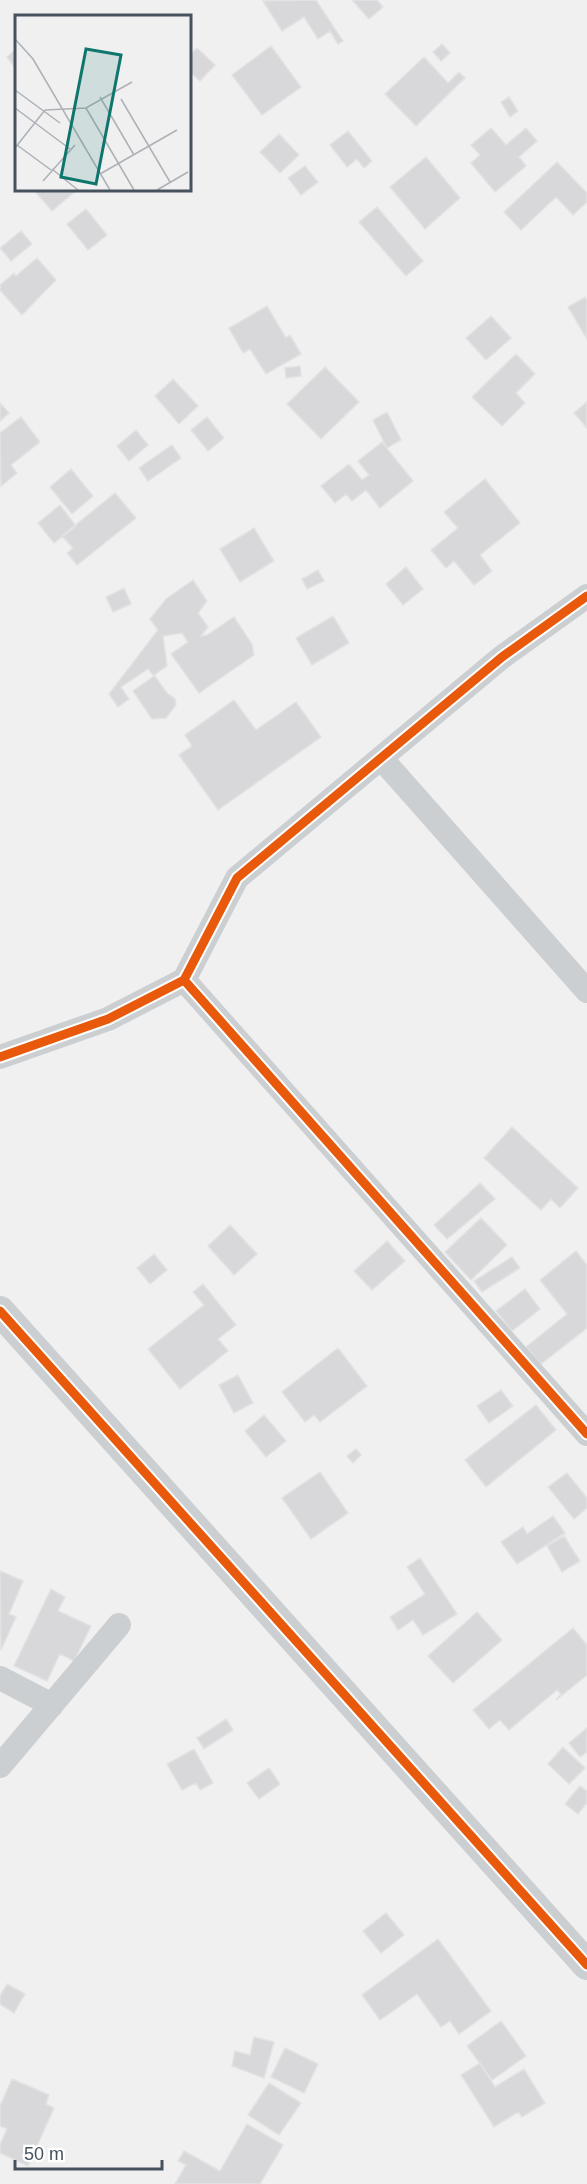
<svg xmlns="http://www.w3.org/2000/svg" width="587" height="2184" font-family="Helvetica,sans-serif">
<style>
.building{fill:#d8d8db;stroke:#e2e2e3;stroke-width:1.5}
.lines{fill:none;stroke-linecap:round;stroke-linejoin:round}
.minor{stroke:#cccfd1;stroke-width:24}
.tertiary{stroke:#cccfd1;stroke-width:30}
.cycleway-casing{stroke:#fff;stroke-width:13}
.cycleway{stroke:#e8590c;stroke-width:9}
.inset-road{fill:none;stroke:#adb1b6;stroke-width:1.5}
.view{fill:#0f766e;fill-opacity:0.15;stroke:#0f766e;stroke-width:3}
.inset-edge{fill:none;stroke:#46525e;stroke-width:3}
</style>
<rect width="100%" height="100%" fill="#f1f0f0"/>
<path class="building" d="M 316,0 L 343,41 L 338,44 L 330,31 L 318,39 L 304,17 L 282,31 L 263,1 Z
M 352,0 L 377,0 L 383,7 L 369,19 Z
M 442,44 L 450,53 L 441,61 L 433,52 Z
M 271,46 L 301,87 L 262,115 L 232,75 Z
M 197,48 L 215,65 L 200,81 L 189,71 L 189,56 Z
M 16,49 L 16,69 L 7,57 Z
M 424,57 L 448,83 L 459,72 L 465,78 L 416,126 L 385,94 Z
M 509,97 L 518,111 L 510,117 L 501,102 Z
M 491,128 L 506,145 L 526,128 L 537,141 L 519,157 L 526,166 L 495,192 L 471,163 L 480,155 L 471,145 Z
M 348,131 L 372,161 L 364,168 L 357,159 L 347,167 L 330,145 Z
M 279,134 L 299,155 L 280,173 L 260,152 Z
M 426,157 L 460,198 L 425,229 L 390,187 Z
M 557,162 L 587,193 L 587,202 L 573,215 L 556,197 L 521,230 L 504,212 Z
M 305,166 L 318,182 L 301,195 L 288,178 Z
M 33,189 L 78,189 L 52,211 Z
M 377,207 L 423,261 L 406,276 L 359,222 Z
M 86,209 L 107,235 L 88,250 L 67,224 Z
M 21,231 L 32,244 L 11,261 L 0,248 Z
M 37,258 L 56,280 L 22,315 L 0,290 L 0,285 L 14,273 L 16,276 Z
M 585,297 L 587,301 L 587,339 L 568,307 Z
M 267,306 L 286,338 L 290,335 L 301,354 L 266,374 L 250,349 L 243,353 L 229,328 Z
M 491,316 L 511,338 L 486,360 L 466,338 Z
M 516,354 L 535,374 L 516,393 L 525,403 L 502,426 L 472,397 Z
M 300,366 L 301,376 L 286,378 L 285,368 Z
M 325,367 L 359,402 L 321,439 L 287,404 Z
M 173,379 L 198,406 L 179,424 L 155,396 Z
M 587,402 L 587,428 L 574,413 Z
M 0,403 L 9,413 L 0,421 Z
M 387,412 L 401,440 L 387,448 L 373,420 Z
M 21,417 L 40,442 L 11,465 L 17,473 L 1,486 L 0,433 Z
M 207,417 L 224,438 L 208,451 L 191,430 Z
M 136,430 L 148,445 L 129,461 L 117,446 Z
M 382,442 L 413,481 L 380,508 L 366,490 L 352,501 L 346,494 L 335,503 L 321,486 L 349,464 L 362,480 L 369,475 L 358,461 Z
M 172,445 L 181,458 L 148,481 L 139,468 Z
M 71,469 L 93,496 L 72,514 L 50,487 Z
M 485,479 L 520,523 L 480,555 L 492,571 L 474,585 L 454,561 L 446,568 L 431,550 L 458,528 L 444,512 Z
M 115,493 L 136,518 L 77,565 L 67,553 L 73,548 L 62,536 Z
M 60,505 L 76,526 L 54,543 L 38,523 Z
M 254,528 L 274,561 L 240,582 L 220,549 Z
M 406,567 L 423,589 L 403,605 L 386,584 Z
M 318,570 L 324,581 L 307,589 L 302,579 Z
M 193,580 L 207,601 L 198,613 L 208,627 L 201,636 L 207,635 L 234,617 L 252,644 L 254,655 L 199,693 L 171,654 L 188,642 L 182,633 L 163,636 L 167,666 L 154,675 L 167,693 L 175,699 L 176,705 L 166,718 L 152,719 L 133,691 L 154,676 L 148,669 L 121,687 L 129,699 L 118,707 L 109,694 L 158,630 L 150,619 L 166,599 Z
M 124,588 L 131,604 L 113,612 L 106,597 Z
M 333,616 L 349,643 L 312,665 L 296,638 Z
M 234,700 L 256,730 L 296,702 L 321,737 L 218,810 L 179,755 L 192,746 L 185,735 Z
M 512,1127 L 578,1188 L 560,1208 L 551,1199 L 541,1210 L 484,1158 Z
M 480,1183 L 495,1199 L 447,1239 L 434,1225 Z
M 481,1218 L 507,1245 L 471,1280 L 445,1252 Z
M 230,1225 L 257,1254 L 234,1275 L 208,1246 Z
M 387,1241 L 405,1261 L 372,1290 L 354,1271 Z
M 576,1251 L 587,1265 L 587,1328 L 541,1364 L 526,1347 L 567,1314 L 540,1280 Z
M 154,1254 L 167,1270 L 150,1284 L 137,1268 Z
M 512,1257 L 520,1268 L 482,1292 L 474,1281 Z
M 203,1284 L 236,1325 L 218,1339 L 228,1351 L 180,1389 L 148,1349 L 204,1305 L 193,1292 Z
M 525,1289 L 540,1309 L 512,1331 L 496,1311 Z
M 338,1348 L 367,1386 L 320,1422 L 314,1415 L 305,1422 L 282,1392 Z
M 238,1375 L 253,1403 L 234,1413 L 219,1385 Z
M 501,1390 L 513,1406 L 489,1423 L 477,1406 Z
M 536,1405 L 556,1430 L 486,1487 L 465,1460 Z
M 264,1415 L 286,1441 L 266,1457 L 245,1431 Z
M 356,1449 L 361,1455 L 353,1463 L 347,1456 Z
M 320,1472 L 348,1513 L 311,1539 L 282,1498 Z
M 567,1473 L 587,1498 L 587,1508 L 574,1519 L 548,1487 Z
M 553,1516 L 565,1533 L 517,1564 L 501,1542 L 523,1527 L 527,1534 Z
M 564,1536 L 580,1561 L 562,1572 L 547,1546 Z
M 420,1558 L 457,1614 L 423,1635 L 413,1620 L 398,1630 L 390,1617 L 425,1594 L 407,1567 Z
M 0,1571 L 23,1581 L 9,1614 L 16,1617 L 1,1650 Z
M 51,1589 L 65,1597 L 58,1611 L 91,1626 L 74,1661 L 60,1654 L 47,1681 L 14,1666 Z
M 477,1612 L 502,1640 L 453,1683 L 428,1656 Z
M 573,1628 L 587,1645 L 587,1675 L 556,1700 L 561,1694 L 557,1690 L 509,1730 L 500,1720 L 489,1729 L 473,1710 Z
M 226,1719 L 233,1730 L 204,1749 L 197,1738 Z
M 587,1728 L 587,1752 L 580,1757 L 569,1743 Z
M 563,1747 L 585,1768 L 569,1784 L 548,1764 Z
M 194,1749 L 213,1783 L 200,1790 L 196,1783 L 182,1790 L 167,1764 Z
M 269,1768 L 280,1784 L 259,1799 L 247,1783 Z
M 580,1786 L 587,1791 L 587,1803 L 578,1814 L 565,1804 Z
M 386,1913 L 404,1935 L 381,1953 L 363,1931 Z
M 438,1939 L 491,2011 L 459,2034 L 450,2021 L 441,2027 L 417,1994 L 380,2020 L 362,1995 Z
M 7,1984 L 25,1994 L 14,2013 L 0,2004 L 0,1996 Z
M 501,2021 L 526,2056 L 492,2080 L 467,2046 Z
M 254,2037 L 274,2042 L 264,2078 L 232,2066 L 235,2051 L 250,2055 Z
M 285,2048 L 318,2064 L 304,2093 L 271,2077 Z
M 480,2063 L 495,2087 L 524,2069 L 545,2103 L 522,2117 L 518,2112 L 494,2127 L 461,2075 Z
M 12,2079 L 49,2095 L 46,2104 L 54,2108 L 28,2166 L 0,2153 L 0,2145 L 7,2129 L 0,2126 L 0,2106 Z
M 269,2083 L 301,2103 L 279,2135 L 248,2115 Z
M 247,2124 L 283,2145 L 260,2184 L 175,2184 L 186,2165 L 178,2161 L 184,2151 L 220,2171 Z"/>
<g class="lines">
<path class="minor" d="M 381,758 L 587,991
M 184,980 L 587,1434
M 0,1057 L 108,1019 L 184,980 L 237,878 L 502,657 L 587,596
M 0,1678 L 52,1705
M 0,1766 L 119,1625"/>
<path class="tertiary" d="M 0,1311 L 587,1965"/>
<g class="cycleway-casing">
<path id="cycleway" d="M 184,980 L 587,1434
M 0,1057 L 108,1019 L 184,980 L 237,878 L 502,657 L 587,596
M 0,1311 L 587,1965"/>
</g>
<use href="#cycleway" class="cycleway"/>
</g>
<g transform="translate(15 15)">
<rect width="176" height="176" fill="#f1f0f0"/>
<path class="inset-road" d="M 0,24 L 18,44 L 95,175M 0,75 L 45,108M 85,82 L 119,140M 106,84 L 155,167M 0,93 L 55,134M 71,93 L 119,175M 30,95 L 71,93 L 117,67M 2,130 L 36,155M 0,133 L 30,95M 37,154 L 63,175M 85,159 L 162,115M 28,166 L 60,130M 142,175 L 173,157"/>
<path class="view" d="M 71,34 L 106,40 L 81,169 L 46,162 Z"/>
<rect width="176" height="176" class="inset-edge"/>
</g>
<path d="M15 2160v9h147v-9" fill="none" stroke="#46525e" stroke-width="3"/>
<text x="24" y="2160" font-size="18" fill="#46525e" stroke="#ffffff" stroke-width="4.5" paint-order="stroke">50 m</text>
</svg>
